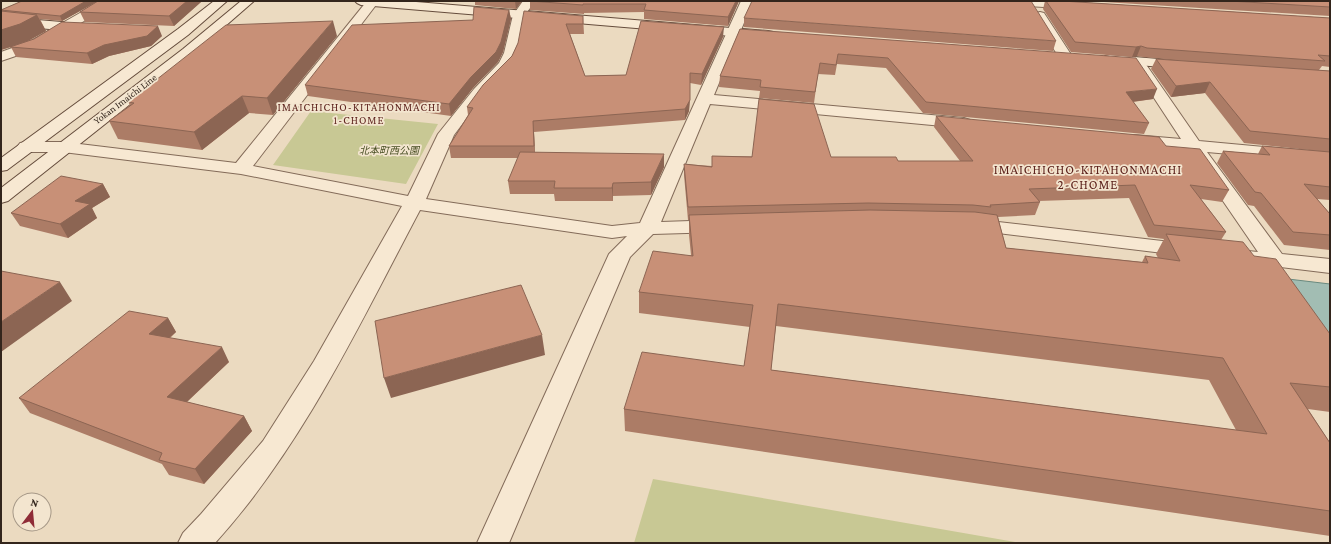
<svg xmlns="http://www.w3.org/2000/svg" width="1331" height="544" font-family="'Crimson Pro','Noto Sans JP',serif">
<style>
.green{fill:#c8c894}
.water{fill:#a2bdb3;stroke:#6a8a7f}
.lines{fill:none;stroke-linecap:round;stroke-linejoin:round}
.street-casing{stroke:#836b59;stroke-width:2}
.secondary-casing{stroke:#654c3c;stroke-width:2}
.street{fill:#f7e8d2;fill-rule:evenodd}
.secondary{fill:#f7e8d2;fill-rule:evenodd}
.wall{fill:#ac7c66;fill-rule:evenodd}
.shaded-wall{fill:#8c6553}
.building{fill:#c89077;stroke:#8c6553;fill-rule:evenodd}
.labels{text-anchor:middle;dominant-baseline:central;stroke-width:3.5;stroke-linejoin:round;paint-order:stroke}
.far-street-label{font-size:10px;fill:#33251c;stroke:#f3e5cf}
.far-park-label{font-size:10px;font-style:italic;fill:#494f24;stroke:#f3e5cf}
.far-neighbourhood-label{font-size:11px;letter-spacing:1px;fill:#5e241e;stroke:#f3e5cf}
.neighbourhood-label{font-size:13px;letter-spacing:1px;fill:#5e241e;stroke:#f3e5cf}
</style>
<rect width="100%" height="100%" fill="#ebdac0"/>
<path class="green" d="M 311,111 L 438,124 L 406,184 L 273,165 Z
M 653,479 L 1021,543 L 634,543 Z"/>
<path class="water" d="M 1288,279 L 1330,284 L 1330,337 Z"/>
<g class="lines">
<g class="street-casing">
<path id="street" d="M 101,1 L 116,1 L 114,3 L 39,48 L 1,61 L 1,52 L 29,42 Z
M 367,1 L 379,1 L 253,166 L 408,196 L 438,134 L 474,89 L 499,63 L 504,53 L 513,15 L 523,1 L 535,1 L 525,15 L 518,53 L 512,65 L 484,95 L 454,135 L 426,199 L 612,226 L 640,223 L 741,1 L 753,1 L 714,95 L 964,118 L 970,120 L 972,123 L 970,126 L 964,128 L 710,104 L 661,222 L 720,220 L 727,222 L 730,226 L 727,230 L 720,232 L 653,234 L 630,257 L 509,543 L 477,543 L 609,254 L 627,236 L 612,238 L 420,210 C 359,325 303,446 215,543 L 178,543 L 183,533 L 201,514 L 263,441 L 314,361 L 402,206 L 241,174 L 63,152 L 26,152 L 20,151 L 17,147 L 20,143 L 26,142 L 63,142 L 236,163 Z
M 1004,1 L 1068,1 L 1079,2 L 1081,5 L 1079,8 L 1075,9 L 1010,5 L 1006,3 Z
M 1040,12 L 1044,13 L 1072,56 L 1070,59 L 1065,60 L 1060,59 L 1058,56 L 1034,16 L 1036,13 Z
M 1140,62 L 1145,63 L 1199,141 L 1330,153 L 1330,163 L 1207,152 L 1282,254 L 1330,259 L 1330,273 L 1240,262 L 1237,257 L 1240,252 L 1248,251 L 1258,252 L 1188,150 L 1128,144 L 1125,140 L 1128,136 L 1134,135 L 1181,139 L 1133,66 L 1135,63 Z
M 972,219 L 1188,244 L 1195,246 L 1199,250 L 1195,254 L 1188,256 L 965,229 L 962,225 L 965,221 Z"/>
</g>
<g class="secondary-casing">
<path id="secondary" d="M 214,1 L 227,1 L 188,35 L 7,170 L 1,171 L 1,158 L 178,29 Z
M 241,1 L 254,1 L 192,55 L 8,201 L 1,203 L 1,188 L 183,49 Z
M 355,1 L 404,1 L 768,31 L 773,32 L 775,35 L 773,38 L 768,39 L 361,5 L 357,3 Z
M 1,17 L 86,24 L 91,25 L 92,28 L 91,31 L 86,32 L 1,25 Z
M 1110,55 L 1183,61 L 1188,62 L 1190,65 L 1188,68 L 1183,69 L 1105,62 L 1103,59 L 1105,56 Z"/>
</g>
<use href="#street" class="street"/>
<use href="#secondary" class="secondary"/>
</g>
<path class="wall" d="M 22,1 L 98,1 L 62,21 L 40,19 L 46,31 L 28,41 L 162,36 L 151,46 L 109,56 L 92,64 L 16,57 L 11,47 L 1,50 L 1,10 Z
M 98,1 L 200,1 L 201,2 L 174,26 L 85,22 L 80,12 Z
M 475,1 L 522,1 L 516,9 L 475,5 Z
M 530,1 L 739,1 L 728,26 L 644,19 L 644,12 L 584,13 L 584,14 L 530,10 Z
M 1045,1 L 1062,1 L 1330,18 L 1330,67 L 1322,66 L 1319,70 L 1330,71 L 1330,200 L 1317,199 L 1330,214 L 1330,250 L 1284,245 L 1254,206 L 1248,205 L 1217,163 L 1223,151 L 1258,154 L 1262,146 L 1318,151 L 1244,143 L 1205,93 L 1171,97 L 1151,69 L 1156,59 L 1176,60 L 1143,57 L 1137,56 L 1132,57 L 1071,52 L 1043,9 Z
M 1088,1 L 1328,1 L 1330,2 L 1330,16 Z
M 509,10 L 511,19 L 503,52 L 498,62 L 473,88 L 451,116 L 308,96 L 305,85 L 473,20 Z
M 583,16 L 584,34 L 570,34 L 585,76 L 626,75 L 723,37 L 701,85 L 690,83 L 689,111 L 685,120 L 534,132 L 535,152 L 664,167 L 651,195 L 613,196 L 613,201 L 555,201 L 554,194 L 510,194 L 508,181 L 518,158 L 451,158 L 449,146 L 468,115 L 467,107 L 512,56 L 518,43 Z
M 744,18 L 1056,41 L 1053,51 L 744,27 Z
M 740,29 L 1153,99 L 1133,102 L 1149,123 L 1144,134 L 923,113 L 886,68 L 837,64 L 835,75 L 818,74 L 814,103 L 759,98 L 760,91 L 719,87 L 720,76 Z
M 337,36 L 273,115 L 249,113 L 202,150 L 118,139 L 109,121 L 130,105 L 128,102 Z
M 936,116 L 1166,146 L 1229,190 L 1222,202 L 1201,199 L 1226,232 L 1221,240 L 1254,256 L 1330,334 L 1330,412 L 1308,409 L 1330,443 L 1330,536 L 625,431 L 624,409 L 744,366 L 750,327 L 639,313 L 639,292 L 691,255 L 689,235 L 689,220 L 688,220 L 684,175 L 684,164 L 712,166 L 712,156 L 831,157 L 898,161 L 960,161 L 934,127 ZM 1129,198 L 1148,237 L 1164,239 L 1156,254 L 1158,258 L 1145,256 L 1142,262 L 1006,248 L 998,217 L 1035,215 L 1040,202 L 1038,201 ZM 776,326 L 1209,380 L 1236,430 L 771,370 Z
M 103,184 L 110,197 L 92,208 L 97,218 L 68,238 L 20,226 L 11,213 Z
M 168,318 L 176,332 L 170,338 L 229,362 L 187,402 L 244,416 L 252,431 L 204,484 L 169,475 L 162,464 L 30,413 L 19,398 Z"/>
<path class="shaded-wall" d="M 86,1 L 98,1 L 62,21 L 60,16 Z
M 187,1 L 200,1 L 201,2 L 174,26 L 169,16 Z
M 515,1 L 522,1 L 516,9 Z
M 736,1 L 739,1 L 728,26 L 728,17 Z
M 509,10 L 511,19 L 503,52 L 498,62 L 473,88 L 451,116 L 449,104 Z
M 37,15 L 46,31 L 28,41 L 1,50 L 1,30 Z
M 333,21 L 337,36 L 273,115 L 267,98 Z
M 158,26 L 162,36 L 151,46 L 109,56 L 92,64 L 87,53 L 104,45 Z
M 724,27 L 723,37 L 701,85 L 702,74 Z
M 1141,46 L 1137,56 L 1132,57 L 1136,47 Z
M 1210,82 L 1205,93 L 1171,97 L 1176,86 Z
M 1157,89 L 1153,99 L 1122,103 L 1126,92 Z
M 242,96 L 249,113 L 202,150 L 194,132 Z
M 690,100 L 689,111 L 685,120 L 685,109 Z
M 533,121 L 534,132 L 535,158 L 534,146 Z
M 664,154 L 664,167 L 651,195 L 651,182 Z
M 613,183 L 613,201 L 612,188 Z
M 103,184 L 110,197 L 92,208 L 97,218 L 68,238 L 60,224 L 75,201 Z
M 60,282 L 72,301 L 1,352 L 1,322 Z
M 168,318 L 176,332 L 157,348 L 149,334 Z
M 542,335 L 545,355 L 391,398 L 384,378 Z
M 222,347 L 229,362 L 176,412 L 167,397 Z
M 244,416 L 252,431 L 204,484 L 195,469 Z"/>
<path class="building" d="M 22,1 L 86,1 L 60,16 L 1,10 Z
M 98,1 L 187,1 L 169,16 L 80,12 Z
M 530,1 L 736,1 L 728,17 L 644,10 L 646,4 L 583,4 L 583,5 Z
M 752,1 L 1031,1 L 1056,41 L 744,18 Z
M 1046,1 L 1062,1 L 1330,18 L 1330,56 L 1318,55 L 1325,61 L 1147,48 L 1141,46 L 1136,47 L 1075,42 Z
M 1229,1 L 1328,1 L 1330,2 L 1330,7 Z
M 474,7 L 509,10 L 501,42 L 496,52 L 471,77 L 449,104 L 305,85 L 352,25 L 473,20 Z
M 1,11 L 37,15 L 20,24 L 1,30 Z
M 524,11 L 583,16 L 583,24 L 566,24 L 585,76 L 626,75 L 641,21 L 724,27 L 702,74 L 690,73 L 690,100 L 685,109 L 533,121 L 534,146 L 449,146 L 473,108 L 467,107 L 483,85 L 512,56 L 518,43 Z
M 333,21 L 267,98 L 242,96 L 194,132 L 109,121 L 134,103 L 128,102 L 226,25 Z
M 62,22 L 158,26 L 147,36 L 104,45 L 87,53 L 10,47 L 34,39 Z
M 740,29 L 1136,58 L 1157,89 L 1126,92 L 1149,123 L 926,102 L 888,58 L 838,54 L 836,65 L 820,63 L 815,92 L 760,87 L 761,80 L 720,76 Z
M 1156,59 L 1330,71 L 1330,139 L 1250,131 L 1210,82 L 1176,86 Z
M 759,99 L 814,104 L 831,157 L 896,157 L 898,161 L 973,161 L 936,116 L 1159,137 L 1166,146 L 1200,149 L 1229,190 L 1190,185 L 1226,232 L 1154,225 L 1135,185 L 1029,189 L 1040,202 L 990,205 L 991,207 L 973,205 L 868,203 L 688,207 L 684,164 L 712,167 L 712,156 L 752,157 Z
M 1262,146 L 1330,152 L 1330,187 L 1304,184 L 1330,214 L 1330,235 L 1293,232 L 1261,193 L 1255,192 L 1223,151 L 1270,155 Z
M 520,152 L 664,154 L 651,182 L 613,183 L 612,188 L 554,188 L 555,181 L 508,181 Z
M 61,176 L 103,184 L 75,201 L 90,204 L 60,224 L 11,213 Z
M 870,210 L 975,212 L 997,215 L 1006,248 L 1148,263 L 1145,256 L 1180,261 L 1166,234 L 1243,242 L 1254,256 L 1276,259 L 1330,334 L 1330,387 L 1290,383 L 1330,443 L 1330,511 L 624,409 L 642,352 L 744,366 L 753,305 L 639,292 L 653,251 L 693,256 L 689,215 ZM 778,304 L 1223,358 L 1267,434 L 771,370 Z
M 1,271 L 60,282 L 1,322 Z
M 521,285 L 542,335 L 384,378 L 375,321 Z
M 129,311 L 168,318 L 149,334 L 222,347 L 167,397 L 244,416 L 195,469 L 159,460 L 162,453 L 19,398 Z"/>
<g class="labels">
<g class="far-street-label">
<text transform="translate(125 99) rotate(-37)">Yokan Imaichi Line</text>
</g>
<g class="far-park-label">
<text x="389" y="150">北本町西公園</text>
</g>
<g class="far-neighbourhood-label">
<text x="359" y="107">IMAICHICHO-KITAHONMACHI<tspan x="359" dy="13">1-CHOME</tspan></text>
</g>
<g class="neighbourhood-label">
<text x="1088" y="169">IMAICHICHO-KITAHONMACHI<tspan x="1088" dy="15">2-CHOME</tspan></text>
</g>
</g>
<rect width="1331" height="544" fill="none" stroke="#33251c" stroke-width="4"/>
<g transform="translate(32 512) rotate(16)"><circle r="19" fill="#f3e5cf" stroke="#a69887"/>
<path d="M0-3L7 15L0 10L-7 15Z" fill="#8f2c37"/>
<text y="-6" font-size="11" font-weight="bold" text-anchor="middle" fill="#33251c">N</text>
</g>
</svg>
